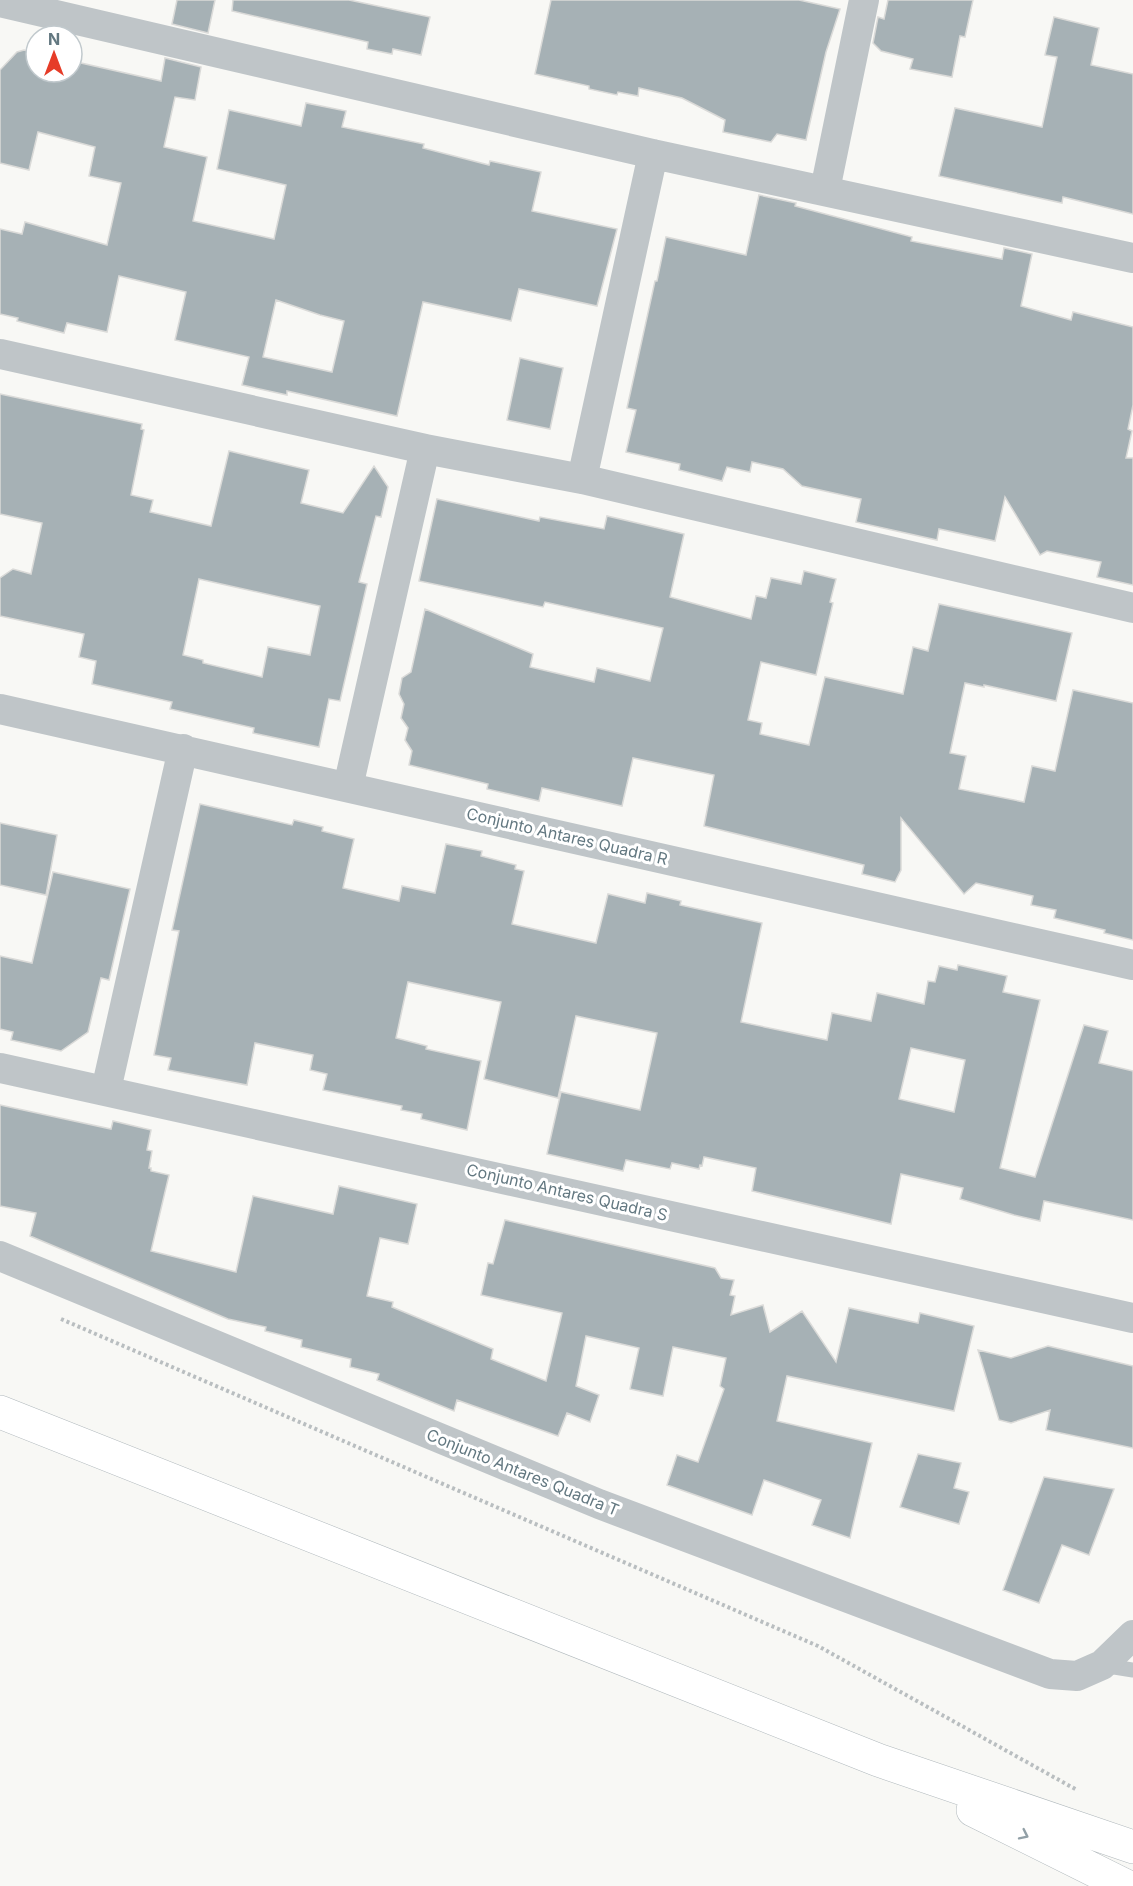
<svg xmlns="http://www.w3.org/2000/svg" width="1133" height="1886" font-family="Inter,sans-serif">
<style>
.building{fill:#a6b1b5;stroke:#dadad8;stroke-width:1.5;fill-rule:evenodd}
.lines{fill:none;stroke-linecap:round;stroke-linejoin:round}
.secondary-casing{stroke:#b1b9bd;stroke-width:34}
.path{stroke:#b9bec0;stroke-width:4;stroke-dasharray:3 3;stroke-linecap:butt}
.lane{stroke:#bfc5c8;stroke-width:15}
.street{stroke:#bfc5c8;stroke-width:30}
.secondary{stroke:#fff;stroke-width:33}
.oneway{stroke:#92a0a7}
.labels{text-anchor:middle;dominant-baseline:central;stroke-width:6;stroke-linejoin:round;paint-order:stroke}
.street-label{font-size:16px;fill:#637881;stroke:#fff}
</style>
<rect width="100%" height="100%" fill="#f8f8f5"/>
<path class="building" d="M 177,0 L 215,0 L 208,33 L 172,24 Z
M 233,0 L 349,0 L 430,17 L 421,55 L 393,49 L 392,54 L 367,49 L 368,42 L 232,11 Z
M 551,0 L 799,0 L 840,9 L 826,52 L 806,140 L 777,134 L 771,142 L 723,132 L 725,120 L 682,98 L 639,88 L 638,96 L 618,92 L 617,95 L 589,89 L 589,86 L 535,74 Z
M 888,0 L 973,0 L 965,37 L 960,36 L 952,77 L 910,69 L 913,59 L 881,51 L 873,43 L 878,17 L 884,19 Z
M 1054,17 L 1099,28 L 1091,65 L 1133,74 L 1133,214 L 1063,197 L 1062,203 L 939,176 L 955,108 L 1042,127 L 1057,57 L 1045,55 Z
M 24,50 L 36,53 L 36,72 L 72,72 L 72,61 L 161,81 L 165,58 L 201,67 L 195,100 L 175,97 L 164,147 L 207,157 L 193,221 L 274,239 L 286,185 L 217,169 L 229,110 L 301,126 L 306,103 L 346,111 L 342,127 L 424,144 L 423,148 L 489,165 L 490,161 L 541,172 L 532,211 L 617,229 L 597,306 L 519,289 L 511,321 L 423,302 L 397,416 L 287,391 L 287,395 L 242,385 L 249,357 L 175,340 L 186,292 L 119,276 L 107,332 L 67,323 L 64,333 L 17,321 L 18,318 L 0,314 L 0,229 L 22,234 L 25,222 L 107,245 L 121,183 L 89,176 L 95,147 L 38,132 L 29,170 L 0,163 L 0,70 L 17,52 ZM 276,300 L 320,315 L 344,321 L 332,372 L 263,357 Z
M 759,195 L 796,203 L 795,206 L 912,237 L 911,241 L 1002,259 L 1004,248 L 1032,254 L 1021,306 L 1071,320 L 1073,312 L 1133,327 L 1133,405 L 1128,429 L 1132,431 L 1126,458 L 1133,458 L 1133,585 L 1097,577 L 1101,562 L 1047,551 L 1040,555 L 1005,497 L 995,541 L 939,529 L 937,540 L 856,522 L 861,499 L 802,486 L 783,469 L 752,462 L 750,472 L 727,467 L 722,481 L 679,470 L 680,464 L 626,452 L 636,410 L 627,408 L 655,281 L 657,281 L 666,237 L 746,255 Z
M 520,358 L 563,368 L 550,429 L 507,420 Z
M 0,394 L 142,424 L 141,429 L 144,430 L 131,495 L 153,500 L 150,512 L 211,526 L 229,451 L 309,470 L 301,503 L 343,513 L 374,466 L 388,487 L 381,517 L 376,516 L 359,582 L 367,584 L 340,701 L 329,699 L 319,747 L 253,733 L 254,728 L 170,709 L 172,702 L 92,684 L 96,661 L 79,657 L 84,634 L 0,616 L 0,578 L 13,569 L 31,574 L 42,523 L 0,514 ZM 199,579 L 320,606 L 310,655 L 268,647 L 262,677 L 203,663 L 203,660 L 183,655 Z
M 437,499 L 539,521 L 540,517 L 604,529 L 607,516 L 684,534 L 670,597 L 751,619 L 756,596 L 766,598 L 771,578 L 801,584 L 804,571 L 836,579 L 830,602 L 833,603 L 816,675 L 761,662 L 748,720 L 762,723 L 760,734 L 809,745 L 825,677 L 903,694 L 913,647 L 928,651 L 939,604 L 1072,633 L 1056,701 L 984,685 L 984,687 L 965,683 L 950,753 L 966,756 L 959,789 L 1024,802 L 1032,766 L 1055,771 L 1073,690 L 1133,703 L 1133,940 L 1104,933 L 1105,930 L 1054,918 L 1056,910 L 1031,905 L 1033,896 L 976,883 L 964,894 L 901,818 L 901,870 L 895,882 L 862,874 L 864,865 L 704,826 L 714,775 L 633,758 L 622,806 L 542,788 L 539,801 L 487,789 L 488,784 L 409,765 L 412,751 L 405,740 L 408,728 L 401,718 L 404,704 L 399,694 L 402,678 L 411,672 L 425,609 L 533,654 L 530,667 L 594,682 L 597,668 L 650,681 L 663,628 L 545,602 L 543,607 L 419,581 Z
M 200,804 L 292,825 L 294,820 L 323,827 L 322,831 L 354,839 L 343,888 L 399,901 L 402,886 L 435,893 L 446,844 L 482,851 L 481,856 L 516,865 L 515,869 L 524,871 L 512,924 L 596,943 L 608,894 L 645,903 L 647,893 L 681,901 L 680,905 L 762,923 L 741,1022 L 827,1040 L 832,1013 L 871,1021 L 877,993 L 924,1004 L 928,981 L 935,982 L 939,966 L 957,970 L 958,965 L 1007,976 L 1003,992 L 1040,1000 L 1000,1168 L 1035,1177 L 1084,1025 L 1108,1031 L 1099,1063 L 1133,1071 L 1133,1220 L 1044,1201 L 1040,1221 L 1014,1215 L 960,1199 L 963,1188 L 901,1174 L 891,1224 L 752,1191 L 756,1168 L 704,1157 L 702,1166 L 700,1165 L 699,1169 L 672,1163 L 670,1169 L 626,1160 L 623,1171 L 547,1154 L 561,1092 L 640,1110 L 657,1033 L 576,1016 L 558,1098 L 484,1079 L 501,1002 L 408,982 L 396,1038 L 427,1046 L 426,1049 L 481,1061 L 467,1130 L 421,1119 L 422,1114 L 401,1110 L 402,1106 L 323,1090 L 327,1074 L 310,1070 L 313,1055 L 255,1043 L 247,1085 L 168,1070 L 171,1058 L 154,1055 L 179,931 L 172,930 ZM 911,1048 L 965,1060 L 954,1112 L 899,1099 Z
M 0,823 L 57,835 L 46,895 L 0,885 Z
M 53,872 L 130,889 L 109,980 L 101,978 L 88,1032 L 61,1051 L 11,1040 L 13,1032 L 0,1029 L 0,956 L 32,963 Z
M 0,1105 L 111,1129 L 113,1121 L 151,1130 L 147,1150 L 152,1151 L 149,1168 L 151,1168 L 151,1171 L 169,1175 L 151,1251 L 236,1272 L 253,1196 L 333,1214 L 339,1186 L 417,1204 L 408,1244 L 380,1238 L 367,1296 L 393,1302 L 392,1307 L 493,1349 L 491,1359 L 546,1381 L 562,1313 L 481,1295 L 488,1263 L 493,1264 L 505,1220 L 715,1268 L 721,1278 L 734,1280 L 730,1295 L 735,1296 L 731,1315 L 763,1305 L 770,1332 L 802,1311 L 836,1362 L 849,1308 L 918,1323 L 920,1313 L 974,1326 L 954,1411 L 787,1376 L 777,1421 L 872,1443 L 850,1538 L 812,1525 L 821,1500 L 764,1480 L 752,1515 L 667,1485 L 677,1455 L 698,1462 L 724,1389 L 720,1386 L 726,1358 L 673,1347 L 663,1396 L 630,1389 L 639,1348 L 586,1336 L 576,1386 L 599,1395 L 590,1422 L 567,1413 L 558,1436 L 457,1400 L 454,1411 L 377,1380 L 379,1374 L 350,1367 L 351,1359 L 301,1347 L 302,1340 L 265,1331 L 266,1327 L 228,1319 L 30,1236 L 36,1213 L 0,1206 Z
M 1048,1346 L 1133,1366 L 1133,1448 L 1046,1430 L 1050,1410 L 1011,1423 L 999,1420 L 978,1350 L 1011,1358 Z
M 918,1454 L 961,1463 L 954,1488 L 969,1492 L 959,1524 L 900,1507 Z
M 1044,1477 L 1114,1489 L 1089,1555 L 1062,1545 L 1039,1603 L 1003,1590 Z"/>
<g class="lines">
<g class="secondary-casing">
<path id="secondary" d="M 0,1412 L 878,1760 L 1133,1847
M 973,1810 L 1126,1886"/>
</g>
<path class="path" d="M 61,1319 L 818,1646 L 1077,1790"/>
<path class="lane" d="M 1102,1665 L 1133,1670"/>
<path class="street" d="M 0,2 L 653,154 L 1133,258
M 825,190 L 864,0
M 0,354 L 425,449 L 582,479 L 1133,608
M 582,479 L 653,154
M 0,709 L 1133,965
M 348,787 L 425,449
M 0,1068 L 1133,1318
M 106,1090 L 183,749
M 0,1256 L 599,1504 L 1050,1674 L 1077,1676 L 1102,1665 L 1133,1635"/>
<use href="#secondary" class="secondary"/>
</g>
<defs><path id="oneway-chevron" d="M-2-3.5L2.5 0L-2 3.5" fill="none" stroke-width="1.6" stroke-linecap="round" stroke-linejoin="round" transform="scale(1.5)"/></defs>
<use class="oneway" href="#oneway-chevron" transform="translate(1024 1835) rotate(26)"/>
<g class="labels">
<g class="street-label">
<text transform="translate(567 836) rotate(13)">Conjunto Antares Quadra R</text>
<text transform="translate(567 1192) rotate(13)">Conjunto Antares Quadra S</text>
<text transform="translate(523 1472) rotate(22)">Conjunto Antares Quadra T</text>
</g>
</g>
<g transform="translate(54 54)"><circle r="28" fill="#ffffff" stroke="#c1c9cd" stroke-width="1.5"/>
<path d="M0-4.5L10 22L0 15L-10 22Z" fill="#e63c28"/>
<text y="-9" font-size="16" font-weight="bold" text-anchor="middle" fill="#637881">N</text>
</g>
</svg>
